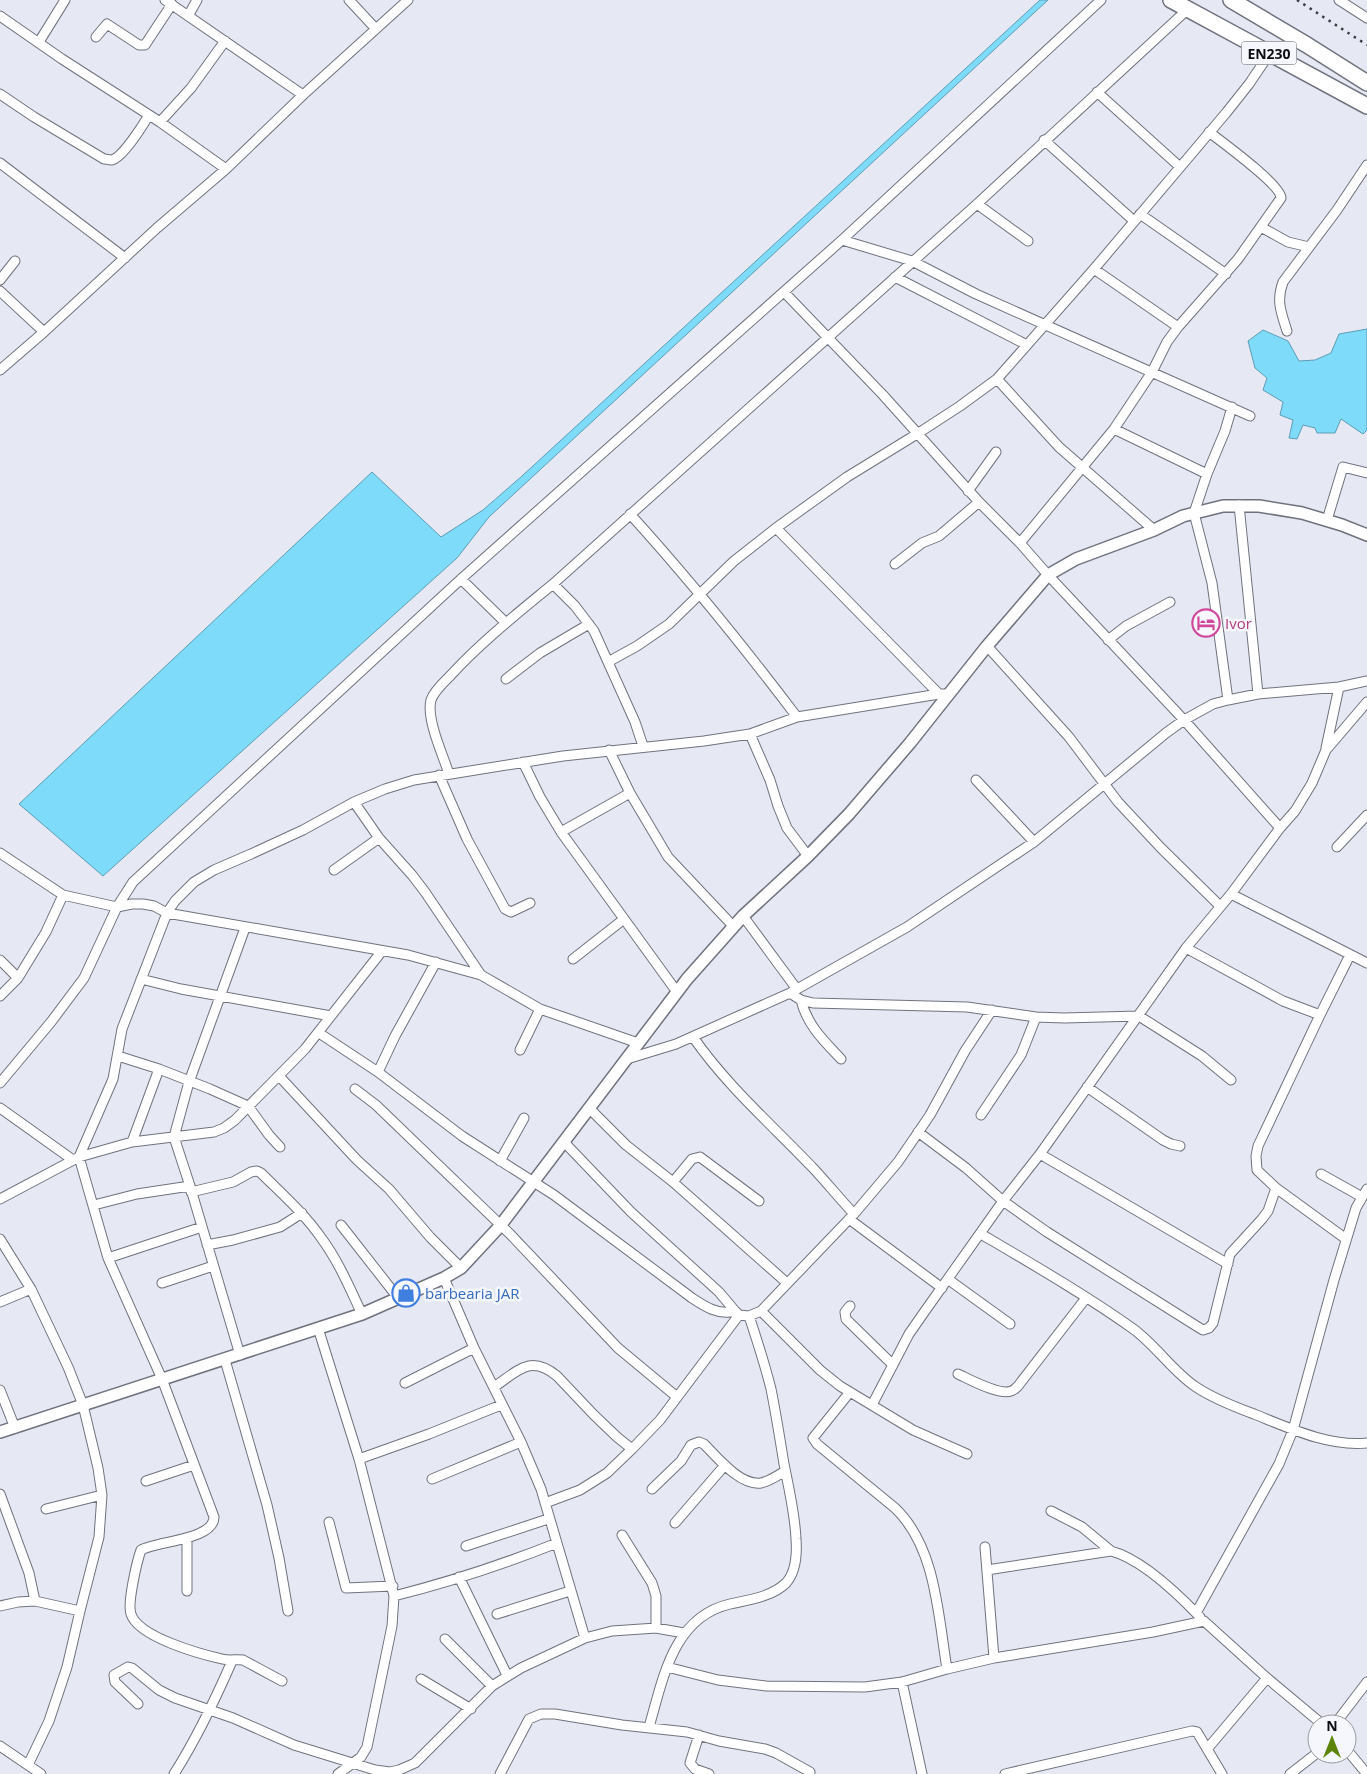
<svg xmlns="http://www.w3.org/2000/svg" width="1367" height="1774" font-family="'Open Sans',sans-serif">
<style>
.water{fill:#7edbfa;stroke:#5c9db4}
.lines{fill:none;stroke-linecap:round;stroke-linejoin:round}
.minor-casing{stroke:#70737d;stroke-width:11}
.tertiary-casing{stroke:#70737d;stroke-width:14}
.trunk-casing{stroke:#70737d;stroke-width:18}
.minor{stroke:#fff;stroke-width:9}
.tertiary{stroke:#fff;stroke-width:11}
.trunk{stroke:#fff;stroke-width:15}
.rail{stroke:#3b3d41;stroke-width:2.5;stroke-dasharray:2.5 5;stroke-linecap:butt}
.labels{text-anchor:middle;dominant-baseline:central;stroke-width:5;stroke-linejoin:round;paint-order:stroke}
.shield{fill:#f5f7fd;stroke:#525357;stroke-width:1}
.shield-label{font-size:14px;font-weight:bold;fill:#0c0d10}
.hotel-label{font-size:15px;fill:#b23c85;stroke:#f5f7fd;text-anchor:start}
.shop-label{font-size:15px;fill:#366cbe;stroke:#f5f7fd;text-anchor:start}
</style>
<rect width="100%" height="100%" fill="#e6e9f4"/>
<path class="water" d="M 1040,0 L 1048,0 L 489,517 L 457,558 L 103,876 L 19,804 L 372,472 L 441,537 L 483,510 L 522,476 Z
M 1367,329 L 1367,430 L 1363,434 L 1341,419 L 1335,433 L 1317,433 L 1315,428 L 1303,425 L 1297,439 L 1289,438 L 1293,420 L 1280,415 L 1283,402 L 1263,390 L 1267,378 L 1255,368 L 1248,341 L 1263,330 L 1288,341 L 1299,361 L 1315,360 L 1331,353 L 1339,334 Z"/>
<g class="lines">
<g class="minor-casing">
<path id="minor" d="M 165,0 L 303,95
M 349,0 L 376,29
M 1339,0 L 1367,18
M 0,16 L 62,59 L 160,122 L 226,169
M 188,16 L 197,0
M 96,37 L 107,24 L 139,45 L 145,45 L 172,4
M 39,42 L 65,0
M 1097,92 L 1180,167
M 0,94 L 34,117 L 104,159 C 107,159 110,160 112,160 C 123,157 143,125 149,115
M 160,122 L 191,88 L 225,41
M 1044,140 L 1134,221
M 0,163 L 125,258
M 977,204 L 1028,241
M 1140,214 L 1226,274
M 1261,227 L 1288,242 L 1309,247
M 842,240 L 912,261 L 976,294 L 1250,416
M 1094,269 L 1178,327
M 895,277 L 1027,345
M 0,280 L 15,261
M 0,291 L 44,332
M 784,292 L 883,395 L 979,502 L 1020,543 L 1048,575 L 1184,720 L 1280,828
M 1287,331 C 1281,312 1276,301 1283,282 L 1337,210 L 1367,165
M 0,370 L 44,332 L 157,228 L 226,169 L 303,95 L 408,0
M 997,379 L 1059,447 L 1154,530
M 1114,429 L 1207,474
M 968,491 L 996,452
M 1239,505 L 1258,694
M 630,514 C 689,579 744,647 797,717
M 1327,520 L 1343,467 L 1367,473
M 776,528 L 939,694
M 1020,543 L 1114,429 L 1152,372 L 1167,342 L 1178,327 L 1238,259 L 1281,198 C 1281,185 1222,142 1209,132
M 895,564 L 922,543 L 939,536 L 979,502
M 461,579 L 506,623
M 553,584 L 575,606 L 594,631 L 635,722 L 643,746
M 1108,640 L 1126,626 L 1170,602
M 987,646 L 1069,737 L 1118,802 L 1161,848 L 1220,906
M 608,662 L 637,646 L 669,624 L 734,561 L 776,528 L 847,477 L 917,434 L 960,406 L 997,379 L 1094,269 L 1226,113 L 1249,84 L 1270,53
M 506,679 L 540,653 L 589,624
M 1228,700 L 1212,583 L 1194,513 L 1207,474 L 1225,431 L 1232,407
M 750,734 L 770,780 L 778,806 L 787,828 L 808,856
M 1326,748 L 1339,687
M 609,750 L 630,793 L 668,857 L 734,927
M 523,762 L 540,797 L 561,832 L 677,992
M 449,774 C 443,755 426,719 431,700 C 434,691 444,682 450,676 C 481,642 518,613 553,584 L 977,204 L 1188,9
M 439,775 L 467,839 L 505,909 L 511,912 L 530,903
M 976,780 L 1034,842
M 354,802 L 379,838 L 412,875 L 425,892 L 481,975
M 561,832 L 630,793
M 1337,847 L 1367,815
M 0,853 L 63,895 L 117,907 L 132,904 L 143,904 L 154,906 L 167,913 L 408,955 L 481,975 L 540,1009 L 638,1043
M 334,870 L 379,838
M 1231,894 L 1367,963
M 743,916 L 796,988
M 1186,948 L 1283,1001 L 1320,1015
M 573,959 L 624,919
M 0,960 L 18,978
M 141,979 L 181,989 L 331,1016
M 790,993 L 801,1000 L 813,1003 L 967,1007 L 1036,1017 L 1064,1018 L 1139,1016 L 1202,1056 L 1231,1080
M 0,996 L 18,978 L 46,932 L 63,895
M 801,1000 C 807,1025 824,1041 841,1059
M 319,1033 L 378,1072 L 462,1136 L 554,1195 L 692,1298 C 704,1306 719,1316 735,1311
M 693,1037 C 727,1086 772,1125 813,1168 C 827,1183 840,1199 854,1214
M 520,1050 L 540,1009
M 118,1056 L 159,1069 L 210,1089 L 248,1106 L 269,1135 L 280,1147
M 627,1059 L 676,1044 L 790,993 L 907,927 L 1034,842 L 1166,733 L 1184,720 L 1213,704 L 1228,700 L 1258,694 L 1339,687 L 1367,681
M 378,1072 L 395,1036 L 436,962
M 279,1076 L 357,1160 L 389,1189 L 430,1237 L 461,1268
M 0,1083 L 51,1022 L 84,978 L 117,907 L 133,882 L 461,579 L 842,240 L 1101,0
M 1087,1087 L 1163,1140 L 1171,1144 L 1180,1146
M 355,1089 L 376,1105 L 511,1235 L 618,1348 L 677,1397
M 0,1108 L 73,1160
M 590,1109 L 626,1145 L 673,1182 L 787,1283
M 981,1115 L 1021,1055 L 1036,1017
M 918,1132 L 966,1168 L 1003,1201 L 1047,1232 L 1198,1327 L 1203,1330 L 1209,1328 L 1213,1323 L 1230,1254 L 1262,1219 L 1268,1211 L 1276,1188 L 1257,1170 L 1256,1156 L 1258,1146 L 1320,1015 L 1350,955
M 132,1142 L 159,1069
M 564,1142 L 631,1212 L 719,1292 L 735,1311 L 739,1315 L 749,1316 L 761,1311 L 854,1214 L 898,1162 L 930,1115 L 965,1051 L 992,1010
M 1040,1154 L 1228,1264
M 500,1161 L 524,1118
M 1321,1174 L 1362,1197
M 673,1182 L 692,1159 L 700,1157 L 759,1201
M 1276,1188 L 1346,1239
M 191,1192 L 233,1182 L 251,1172 L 257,1171 L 261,1173 C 282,1194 305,1214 322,1239 C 339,1262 350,1289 362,1314
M 0,1199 L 79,1157 L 132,1142 L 214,1132 L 224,1128 L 235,1120 L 305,1049 L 382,951
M 94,1205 L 137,1194 L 190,1186
M 849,1219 L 942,1288
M 341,1225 L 399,1299
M 981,1234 C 1032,1264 1084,1294 1132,1328 C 1156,1345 1172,1371 1196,1387 C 1214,1399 1235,1407 1254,1414 C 1289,1428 1329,1447 1367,1443
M 0,1239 L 31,1289 L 68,1367 L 83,1405 L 98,1468 L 102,1495 L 99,1537 L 80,1611 L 67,1667 L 49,1721 L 28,1765
M 207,1245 L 233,1240 L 280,1227 L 302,1213
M 108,1258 L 202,1227
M 444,1278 L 474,1348 L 521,1442 L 541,1489 L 585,1638
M 949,1280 L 1010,1324
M 162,1283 L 213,1266
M 0,1302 L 31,1289
M 850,1306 L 845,1312 L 846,1319 L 893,1365
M 761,1311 L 820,1370 L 840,1386 L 913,1430 L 967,1454
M 318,1328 L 359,1459 L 394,1596 L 392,1626 L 367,1747 L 361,1757 L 338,1774
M 240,1355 L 190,1186 L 174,1137 L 189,1082 L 245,928
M 225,1360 L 267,1505 L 279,1558 L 288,1611
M 958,1374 C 969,1379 1000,1396 1011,1391 C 1013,1391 1017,1387 1018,1386 L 1086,1298
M 405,1383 L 474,1348
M 494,1387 C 518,1371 530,1354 557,1376 L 594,1415 L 617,1437 L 632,1449
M 0,1390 L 15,1428
M 850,1392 L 813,1438 L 817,1444 L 895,1508 C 936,1547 938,1615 947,1669
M 872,1405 L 909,1334 L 925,1311 L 1003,1201 L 1040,1154 L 1186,948 L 1231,894 L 1280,828 L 1295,811 L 1312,783 L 1326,750 L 1367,702
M 359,1459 L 429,1434 L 501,1405
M 432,1479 L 521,1442
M 146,1481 L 194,1465
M 652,1489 L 681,1461 L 691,1445 L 699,1442 L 704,1444 C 717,1457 740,1486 761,1483 C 770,1481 777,1476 785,1471
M 0,1494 L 29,1573 L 35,1601 L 18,1602 L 0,1606
M 545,1503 L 580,1490 L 607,1473 L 632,1449 L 660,1420 L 739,1315
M 46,1509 L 102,1495
M 1051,1511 L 1082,1527 L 1111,1551
M 329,1522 L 346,1588 L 393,1586
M 675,1523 L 725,1465
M 622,1535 L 652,1583 L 656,1596 L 656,1628
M 187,1538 L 187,1591
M 466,1546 L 548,1519
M 985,1547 L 994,1658
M 987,1570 L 1111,1551 C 1142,1559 1177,1593 1200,1617
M 459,1577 L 507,1675
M 394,1596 C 450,1582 504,1564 557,1543
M 35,1601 L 80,1611
M 1196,1613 L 1279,1464 L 1293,1430 L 1334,1280 L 1356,1208 L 1367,1189
M 497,1614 L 570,1591
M 445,1639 L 492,1686
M 667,1667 L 718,1680 L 766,1686 L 865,1687 L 902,1682 L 947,1669 L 994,1658 L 1153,1632 L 1204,1621 L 1267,1678 L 1322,1724
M 421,1679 L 471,1709
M 282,1681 L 243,1660 C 236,1659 230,1661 222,1659 C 200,1654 138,1637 131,1614 C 127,1604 137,1561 141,1550 C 157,1541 214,1540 214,1517 L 162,1379 L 108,1258 L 79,1157 L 113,1079 L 122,1029 L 167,913 L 175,901 L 194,882 L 214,870 L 251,854 L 303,830 L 354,802 L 385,789 L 414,780 L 563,756 L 704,741 L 750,734 L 797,717 L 939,694 L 950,694
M 902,1682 L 922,1774
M 138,1704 L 115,1682 L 114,1675 L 128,1667 L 132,1668 L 159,1690 L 175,1698 L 233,1718 L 294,1745 L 375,1770 L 390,1772 L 399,1770 L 415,1763 L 492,1686 L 521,1668 L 585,1638 L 612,1631 L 656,1628 L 684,1633
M 1335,1724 L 1367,1682
M 649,1727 C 663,1679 673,1617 730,1604 C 748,1600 772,1597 786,1583 C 796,1572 797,1553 796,1539 C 795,1514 789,1489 784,1464 C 780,1439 776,1414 771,1389 C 765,1365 757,1340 749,1316
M 699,1735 L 690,1763 L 695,1769 L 709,1774
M 0,1746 L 41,1774
M 1208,1748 L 1267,1678
M 1347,1750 L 1367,1774
M 174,1774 C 197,1738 215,1700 232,1661
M 500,1774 L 529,1719 L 541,1714 L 555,1714 L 622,1725 L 687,1732 L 719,1741 L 765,1749 L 776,1753 L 810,1772
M 1005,1774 L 1192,1731 L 1197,1732 L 1222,1774
M 1290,1774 L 1317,1753"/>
</g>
<g class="tertiary-casing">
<path id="tertiary" d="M 0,1432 L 362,1314 L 444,1278 L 461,1268 L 500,1226 L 687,979 L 743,916 L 808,856 L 849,814 L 910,743 L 987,646 L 1048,575 L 1076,559 L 1154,530 L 1183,516 L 1223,506 L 1259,506 L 1302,513 L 1342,525 L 1367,535"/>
</g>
<g class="trunk-casing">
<path id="trunk" d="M 1171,0 L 1367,106
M 1231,0 L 1307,45 L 1367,83"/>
</g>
<use href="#minor" class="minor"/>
<use href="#tertiary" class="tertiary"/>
<use href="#trunk" class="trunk"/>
<path class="rail" d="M 1297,0 L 1367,45"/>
</g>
<defs>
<g id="hotel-ring" transform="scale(1.4375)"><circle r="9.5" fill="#f5f7fd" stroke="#d1479c" stroke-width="1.5"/><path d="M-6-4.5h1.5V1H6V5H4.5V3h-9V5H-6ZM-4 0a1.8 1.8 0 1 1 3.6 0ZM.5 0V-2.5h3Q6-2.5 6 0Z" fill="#d1479c"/></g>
<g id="shop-ring" transform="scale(1.4375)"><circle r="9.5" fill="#f5f7fd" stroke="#3f7fe0" stroke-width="1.5"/><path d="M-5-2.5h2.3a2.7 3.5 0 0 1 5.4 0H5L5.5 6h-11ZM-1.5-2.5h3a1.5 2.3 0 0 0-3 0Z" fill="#3f7fe0"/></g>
</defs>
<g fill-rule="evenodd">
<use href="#hotel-ring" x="1206" y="623"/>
<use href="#shop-ring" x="406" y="1293"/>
</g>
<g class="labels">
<rect class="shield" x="1241.5" y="41.5" width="55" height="23" rx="4"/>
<g class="shield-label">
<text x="1269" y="53">EN230</text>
</g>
<g class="hotel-label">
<text x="1225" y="623">Ivor</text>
</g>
<g class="shop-label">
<text x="425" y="1293">barbearia JAR</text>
</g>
</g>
<g transform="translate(1332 1739)"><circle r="24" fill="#f5f7fd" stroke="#98999e"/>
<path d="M0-4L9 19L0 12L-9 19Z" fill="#5b8409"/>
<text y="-8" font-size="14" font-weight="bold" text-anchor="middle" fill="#0c0d10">N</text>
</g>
</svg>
